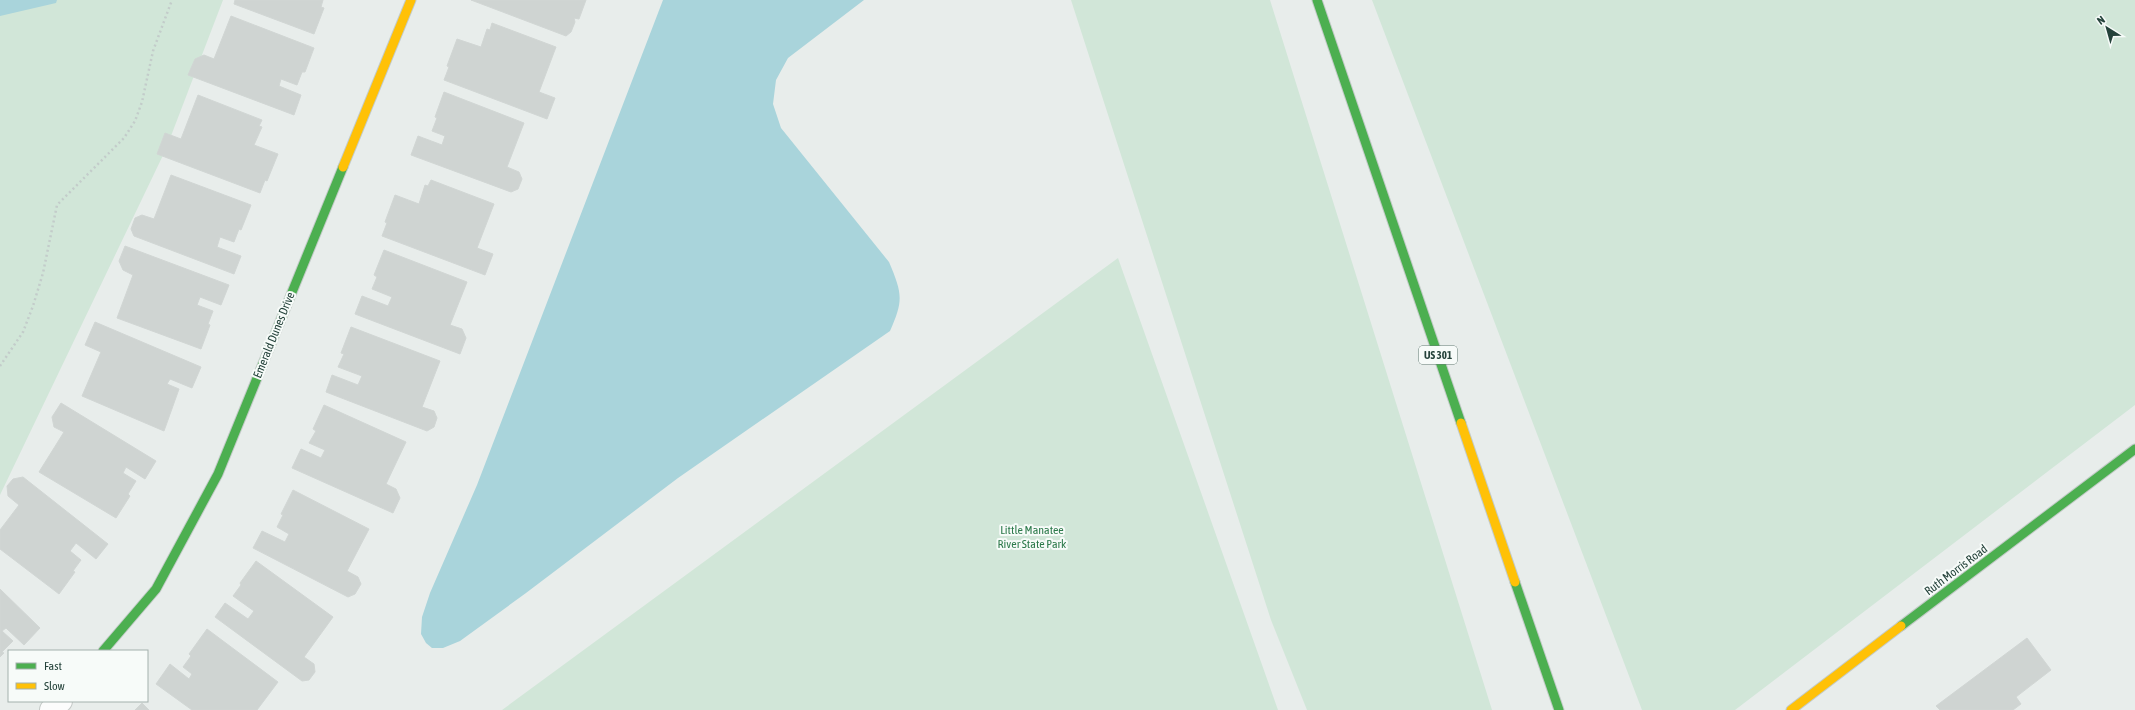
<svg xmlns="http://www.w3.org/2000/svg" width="2135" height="710" font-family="'Asap Condensed',sans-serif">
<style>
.green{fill:#d1e6d8}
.water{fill:#a9d4db}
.building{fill:#cfd4d2;stroke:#d1d6d4}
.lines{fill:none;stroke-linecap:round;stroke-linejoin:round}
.street-casing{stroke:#c5cac8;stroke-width:24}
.fast-casing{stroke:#c3cbc8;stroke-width:11}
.slow-casing{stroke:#c3cbc8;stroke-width:11}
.path{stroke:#c3ccca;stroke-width:2.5;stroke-dasharray:2 3;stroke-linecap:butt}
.street{stroke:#fcfcfc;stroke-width:22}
.fast{stroke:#4caf50;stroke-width:9}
.slow{stroke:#ffc107;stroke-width:9}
.labels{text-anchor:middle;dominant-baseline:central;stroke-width:4;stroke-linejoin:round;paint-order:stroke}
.shield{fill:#f7fbf9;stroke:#637a73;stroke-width:1}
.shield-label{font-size:11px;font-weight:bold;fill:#24423a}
.street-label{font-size:12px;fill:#24423a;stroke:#f7fbf9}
.park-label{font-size:12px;fill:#2d7a4b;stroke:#f7fbf9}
</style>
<rect width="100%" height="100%" fill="#e8edeb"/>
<path class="green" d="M 0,0 L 223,0 L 166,149 L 0,495 Z
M 1071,0 L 1270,0 L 1492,710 L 1307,710 L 1271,620 Z
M 1372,0 L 2135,0 L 2135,405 L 1735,710 L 1642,710 Z
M 1118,258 L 1278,710 L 502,710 Z"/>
<path class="water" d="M 0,0 L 57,0 L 56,3 L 0,16 Z
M 663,0 L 864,0 L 788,58 L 776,80 L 773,104 L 781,128 L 889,262 C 902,293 904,300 890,331 L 678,478 L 526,593 L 460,641 L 443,648 L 432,648 L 426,643 L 421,634 L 422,617 L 430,593 L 477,485 Z"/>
<path class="building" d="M 235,0 L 323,0 L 321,7 L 324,8 L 314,34 L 234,4 Z
M 471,0 L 586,0 L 579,19 L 574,18 L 575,22 L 571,32 L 566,36 Z
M 231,16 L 314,48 L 305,72 L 302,72 L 297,85 L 281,79 L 279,86 L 301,95 L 294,115 L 188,75 L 195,59 L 204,55 L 214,59 Z
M 492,23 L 556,47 L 539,92 L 555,98 L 547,119 L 444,80 L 449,67 L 447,66 L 457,39 L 481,47 L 487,29 L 490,30 Z
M 444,92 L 524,123 L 507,167 L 519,172 L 522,179 L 518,189 L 511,192 L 411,155 L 418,136 L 442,145 L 445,136 L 432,131 L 437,118 L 435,117 Z
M 198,95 L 262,120 L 259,126 L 262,127 L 254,145 L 278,154 L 267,181 L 265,180 L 260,193 L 157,154 L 165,133 L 181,139 Z
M 171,175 L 251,205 L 241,230 L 239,229 L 234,242 L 220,237 L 217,247 L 241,256 L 234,274 L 134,236 L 131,229 L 135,218 L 142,215 L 154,219 Z
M 431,180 L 494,204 L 477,248 L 493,254 L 485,275 L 382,236 L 387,223 L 385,222 L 395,195 L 419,204 L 425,185 L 428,186 Z
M 125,246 L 229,285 L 221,305 L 200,297 L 197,305 L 213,311 L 208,324 L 210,325 L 201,349 L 117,318 L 133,275 L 123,270 L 119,261 Z
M 384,250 L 467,282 L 450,325 L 462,329 L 466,338 L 460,354 L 355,314 L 362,296 L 388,306 L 392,297 L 372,289 L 377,277 L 374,275 Z
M 95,322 L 201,367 L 192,388 L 170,379 L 167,384 L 179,389 L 164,431 L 82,396 L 101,352 L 85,345 Z
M 351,327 L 440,361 L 422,407 L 434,411 L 437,418 L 434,427 L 427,431 L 326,392 L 332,375 L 358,385 L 362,376 L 338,367 L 344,354 L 341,353 Z
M 61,403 L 156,461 L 145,479 L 126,467 L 123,473 L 136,481 L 128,494 L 130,496 L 116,518 L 39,472 L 64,432 L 54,427 L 52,417 Z
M 324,405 L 406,442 L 386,484 L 396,489 L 400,498 L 393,513 L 292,468 L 301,449 L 321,458 L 325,450 L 309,443 L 316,431 L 313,429 Z
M 23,477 L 108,544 L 96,559 L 76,543 L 70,551 L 81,560 L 73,571 L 75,572 L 59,594 L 0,549 L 0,530 L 19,505 L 8,496 L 7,486 L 13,479 Z
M 293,490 L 369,529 L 347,571 L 358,577 L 361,584 L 355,594 L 348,597 L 253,548 L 262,531 L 285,542 L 289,534 L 277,527 L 283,515 L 281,514 Z
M 256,561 L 333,617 L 304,657 L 314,664 L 315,672 L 309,680 L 302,681 L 215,617 L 225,603 L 248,619 L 254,611 L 233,596 L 241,585 L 240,583 Z
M 0,589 L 40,628 L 24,645 L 6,628 L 2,631 L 13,641 L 2,652 L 4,653 L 0,657 Z
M 207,629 L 278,682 L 257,710 L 192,710 L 156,684 L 170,664 L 189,679 L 192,674 L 183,667 L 191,656 L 189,654 Z
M 2027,638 L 2051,670 L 2016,697 L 2021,704 L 2013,710 L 1940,710 L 1936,706 Z
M 142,703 L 149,710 L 135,710 Z"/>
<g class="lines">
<g class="street-casing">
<path id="street" d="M 51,710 L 61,701"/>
</g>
<g class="fast-casing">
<path id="fast" d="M 1317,0 L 1461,423
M 1515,582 L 1559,710
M 1901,626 L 2135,449
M 103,651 L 156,589 L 218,474 L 343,167"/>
</g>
<g class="slow-casing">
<path id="slow" d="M 343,167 L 411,0
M 1461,423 L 1515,582
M 1791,710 L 1901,626"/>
</g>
<path class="path" d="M 0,366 L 23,332 L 33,306 L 43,273 L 57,205 L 124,138 L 135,121 L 142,102 L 153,51 L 172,0"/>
<use href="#street" class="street"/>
<use href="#fast" class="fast"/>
<use href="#slow" class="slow"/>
</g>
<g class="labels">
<rect class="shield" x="1419" y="346" width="38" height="18" rx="3"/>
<g class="shield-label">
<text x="1438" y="355">US 301</text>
</g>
<g class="street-label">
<text transform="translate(274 335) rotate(-68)">Emerald Dunes Drive</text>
<text transform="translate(1956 570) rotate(-37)">Ruth Morris Road</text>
</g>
<g class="park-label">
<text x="1032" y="530">Little Manatee<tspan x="1032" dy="14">River State Park</tspan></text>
</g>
</g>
<rect x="8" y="650" width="140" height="52" fill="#f7fbf9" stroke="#a3b1ad"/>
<rect x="16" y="663" width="20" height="6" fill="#4caf50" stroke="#a3b1ad"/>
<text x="44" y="670" font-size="12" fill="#24423a">Fast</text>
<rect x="16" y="683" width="20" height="6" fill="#ffc107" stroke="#a3b1ad"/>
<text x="44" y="690" font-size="12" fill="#24423a">Slow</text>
<g transform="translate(2107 28) rotate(323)" stroke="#f7fbf9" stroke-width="3" paint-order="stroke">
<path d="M0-3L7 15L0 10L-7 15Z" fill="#24423a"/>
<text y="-6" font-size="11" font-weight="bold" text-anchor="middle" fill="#24423a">N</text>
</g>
</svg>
